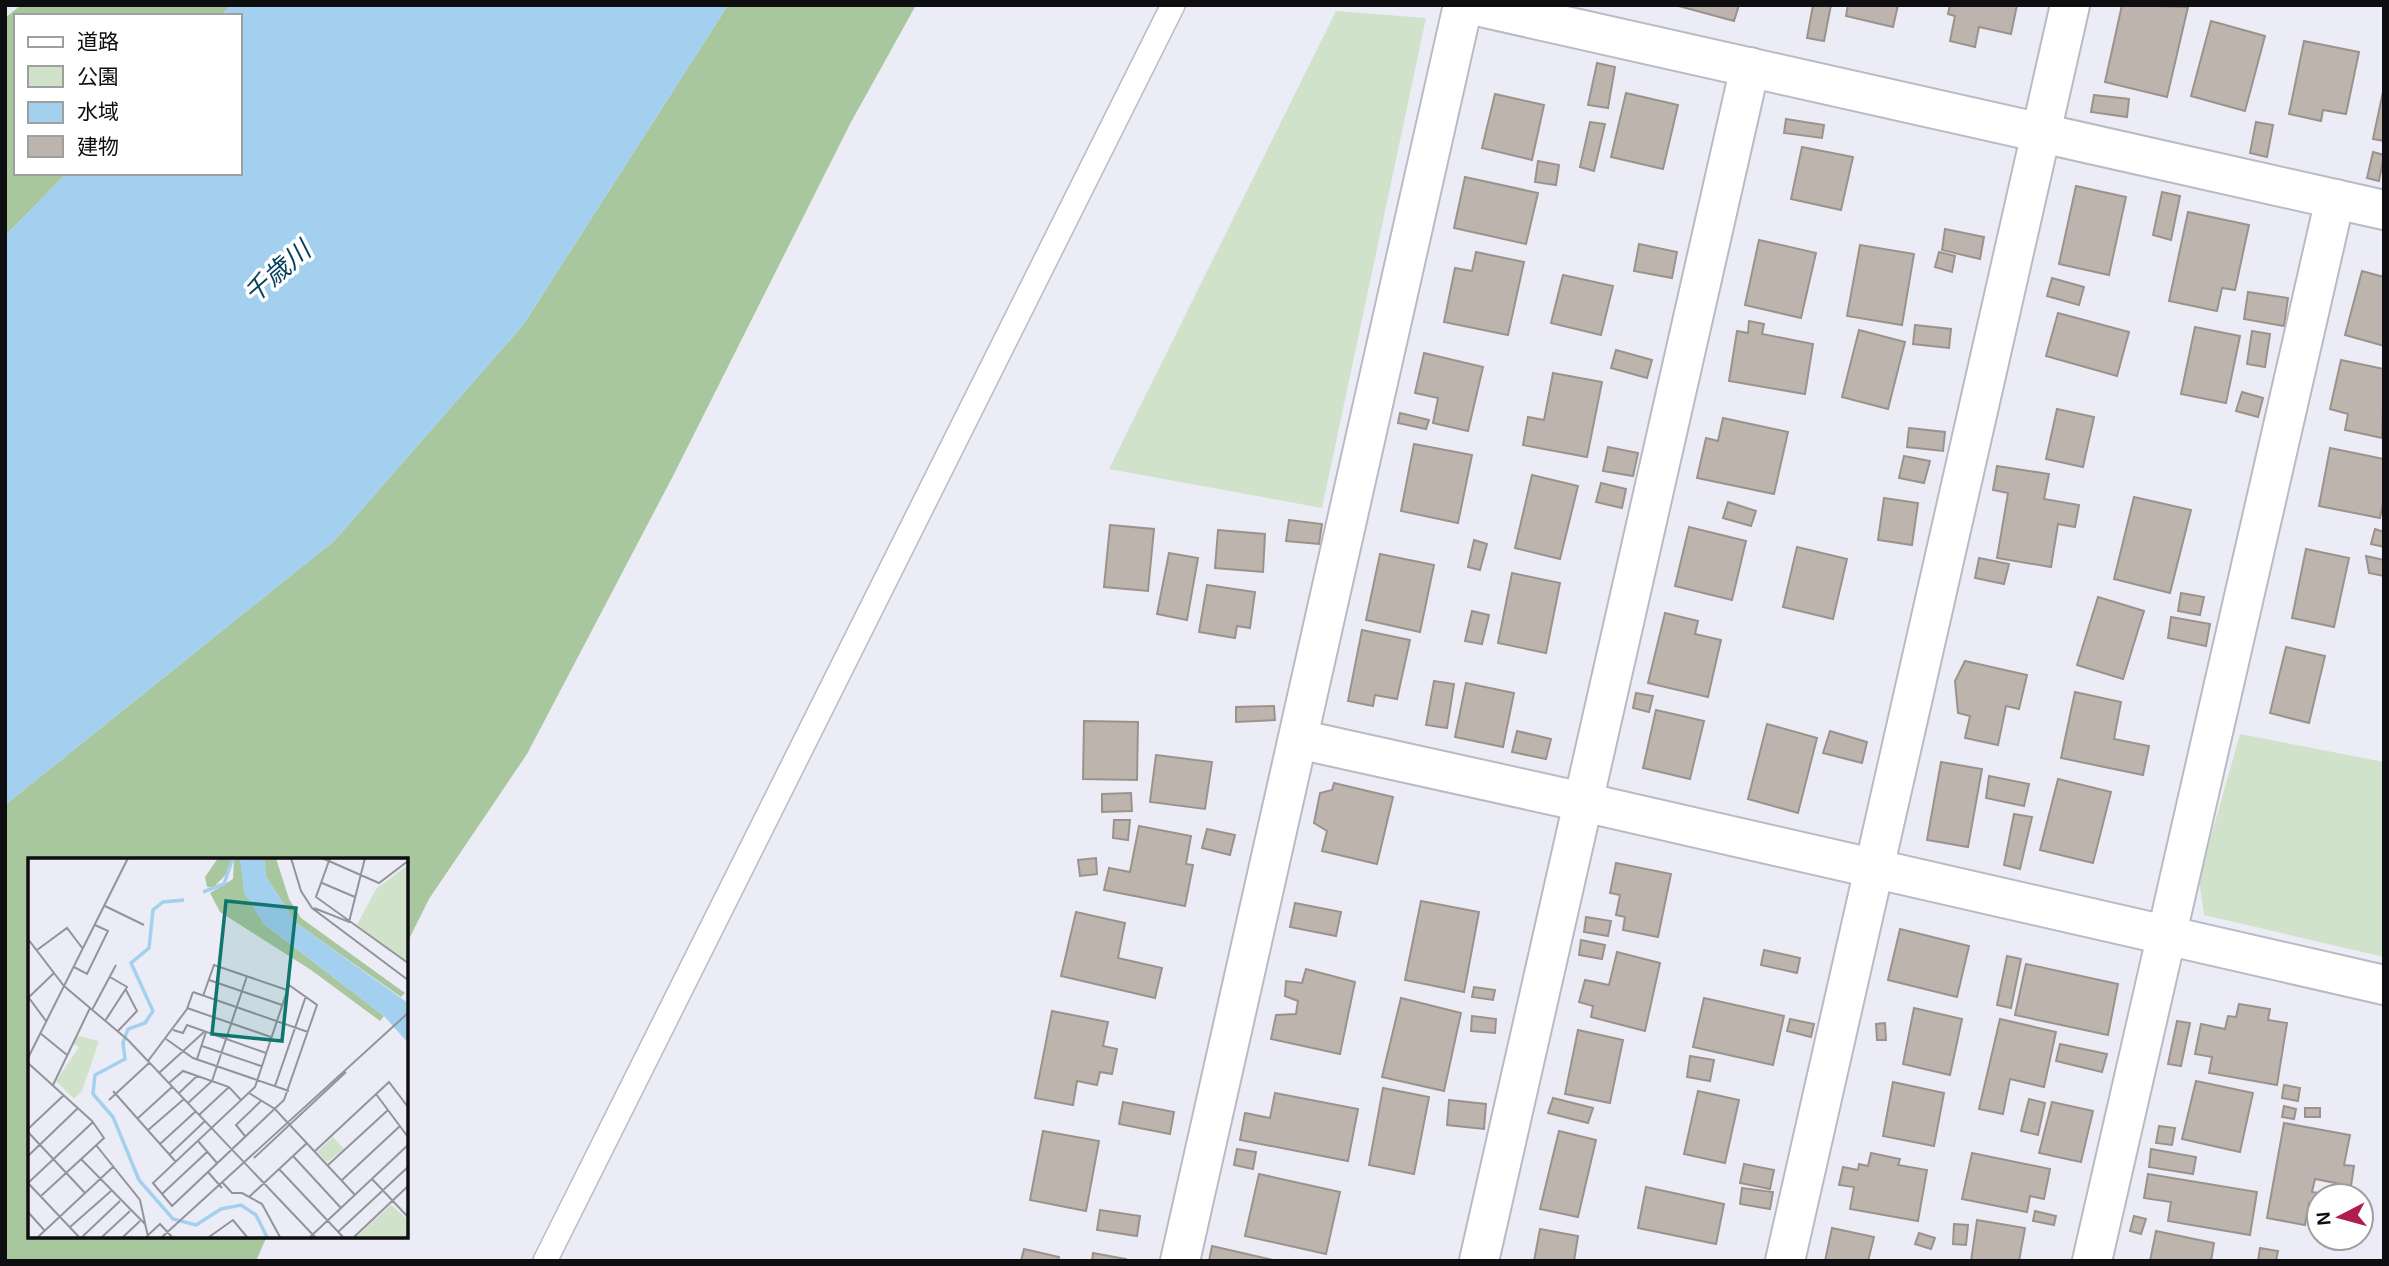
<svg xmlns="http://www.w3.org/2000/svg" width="2389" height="1266" viewBox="0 0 2389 1266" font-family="Arial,'Noto Sans JP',sans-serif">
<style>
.green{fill:#d0e2c9}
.forest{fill:#a9c79e}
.water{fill:#a4d0f0}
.building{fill:#bdb4ad;stroke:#9b928b;stroke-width:2}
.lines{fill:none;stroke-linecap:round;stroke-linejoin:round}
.service-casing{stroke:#babac5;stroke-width:26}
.minor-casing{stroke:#babac5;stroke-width:42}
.service{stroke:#fff;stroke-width:23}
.minor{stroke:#fff;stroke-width:38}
.labels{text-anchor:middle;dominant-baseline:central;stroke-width:7;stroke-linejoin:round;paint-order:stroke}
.water-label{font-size:26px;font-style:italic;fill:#063f5d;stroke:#fff}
.inset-river{fill:none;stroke:#a4d0f0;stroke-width:3.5}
.inset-road{fill:none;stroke:#93939b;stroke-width:2}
.view{fill:#0f766e;fill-opacity:0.15;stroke:#0f766e;stroke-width:3.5}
.inset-edge{fill:none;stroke:#0e0e11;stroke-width:3.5}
</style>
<rect width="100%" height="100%" fill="#ececf7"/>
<g class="green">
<path d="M1336,11L1426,18L1322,508L1109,469Z"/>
<path d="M2240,734L2384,762V957L2204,915L2199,879Z"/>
</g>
<g class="forest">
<path d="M21,5H231L221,16H16V173H67L5,236V18Z"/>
<path d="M728,5H916L850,124L673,476L527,754L429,899L406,945V860H30V1236H267L256,1261H5V805L334,541L523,325Z"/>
</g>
<path class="water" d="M231,5H728L523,325L334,541L5,805V236L67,173H240V16H221Z"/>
<g class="building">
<path d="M1675,5H1739L1734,21Z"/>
<path d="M1813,5H1831L1824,41L1807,38Z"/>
<path d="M1848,5H1898L1893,27L1846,16Z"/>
<path d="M1950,5H2017L2011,34L1979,27L1975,47L1950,41L1955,16L1948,14Z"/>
<path d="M2122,5L2188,7L2167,97L2105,82Z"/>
<path d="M2211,21L2265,36L2245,111L2191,96Z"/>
<path d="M2304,41L2359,52L2346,114L2323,110L2321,121L2289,114Z"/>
<path d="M1597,63L1615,67L1608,108L1588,105Z"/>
<path d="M2384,87V141L2373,139Z"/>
<path d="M1626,93L1678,105L1663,169L1611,157Z"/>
<path d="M1495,94L1544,105L1532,160L1482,148Z"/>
<path d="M2094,95L2129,99L2127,117L2091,112Z"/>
<path d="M1786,119L1824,125L1822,138L1784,133Z"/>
<path d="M1590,122L1605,124L1594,171L1580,167Z"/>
<path d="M2256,122L2273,125L2267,157L2250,153Z"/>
<path d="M1802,147L1853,157L1841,210L1791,199Z"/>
<path d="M2373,152L2384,155L2379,181L2367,178Z"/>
<path d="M1538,161L1559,165L1556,185L1535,182Z"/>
<path d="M1465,177L1538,193L1526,244L1454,228Z"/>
<path d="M2076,186L2126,197L2109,275L2059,264Z"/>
<path d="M2162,192L2180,196L2171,240L2153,235Z"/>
<path d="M2188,212L2249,225L2235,290L2222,288L2217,311L2169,301Z"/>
<path d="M1945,229L1984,237L1980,259L1942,250Z"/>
<path d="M1759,240L1816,253L1801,318L1745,305Z"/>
<path d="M1639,244L1677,252L1672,278L1634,271Z"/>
<path d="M1860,245L1914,254L1902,325L1847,316Z"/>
<path d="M1476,252L1524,262L1508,335L1444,322L1455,268L1472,271Z"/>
<path d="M1939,252L1955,256L1952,272L1935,267Z"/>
<path d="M2362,271L2384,277V346L2345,335Z"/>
<path d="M1563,275L1613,286L1601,335L1551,323Z"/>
<path d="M2052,278L2084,287L2079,305L2047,296Z"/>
<path d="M2248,292L2288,298L2284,326L2244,319Z"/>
<path d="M2058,313L2129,332L2117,376L2046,356Z"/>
<path d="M1749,321L1764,324L1762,334L1813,344L1805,394L1729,381L1737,331L1748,333Z"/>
<path d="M1915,325L1951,329L1949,348L1913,344Z"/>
<path d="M2195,327L2240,336L2226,403L2181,394Z"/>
<path d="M1859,330L1905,342L1888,409L1842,397Z"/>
<path d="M2252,331L2270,334L2265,367L2247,364Z"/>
<path d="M1616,350L1652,360L1647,378L1611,368Z"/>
<path d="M1424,353L1483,367L1468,431L1433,423L1438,398L1415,393Z"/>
<path d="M2341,360L2384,369L2382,438L2345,430L2348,414L2330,409Z"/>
<path d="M1553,373L1602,382L1587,457L1523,445L1528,417L1544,420Z"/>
<path d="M2242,392L2263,398L2258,417L2236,411Z"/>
<path d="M2057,409L2094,417L2083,467L2046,459Z"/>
<path d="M1400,413L1429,420L1426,429L1398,423Z"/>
<path d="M1723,418L1788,432L1774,494L1697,478L1706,438L1718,441Z"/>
<path d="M1909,428L1945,432L1943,451L1907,447Z"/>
<path d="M1414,444L1472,455L1458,523L1401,511Z"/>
<path d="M1608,447L1638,453L1633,476L1603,471Z"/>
<path d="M2330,448L2384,459V498L2380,518L2319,506Z"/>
<path d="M1904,456L1930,461L1924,483L1899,478Z"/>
<path d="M1997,466L2049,474L2044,499L2079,505L2075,527L2058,524L2051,567L1997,558L2008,493L1993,490Z"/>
<path d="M1532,475L1578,486L1560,559L1515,548Z"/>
<path d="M1601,483L1626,489L1622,508L1596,502Z"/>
<path d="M2134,497L2191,510L2170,593L2114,579Z"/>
<path d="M1884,498L1918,503L1912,545L1878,540Z"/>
<path d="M1728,502L1756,511L1751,526L1723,518Z"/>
<path d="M1289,520L1322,524L1319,544L1286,541Z"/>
<path d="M1110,525L1154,529L1148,591L1104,587Z"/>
<path d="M1689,527L1746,541L1732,600L1675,586Z"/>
<path d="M2375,529L2384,532V547L2371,544Z"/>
<path d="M1218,530L1265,534L1263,572L1215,568Z"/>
<path d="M1474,540L1487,544L1480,570L1468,567Z"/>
<path d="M1797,547L1847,559L1833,619L1783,607Z"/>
<path d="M2306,549L2349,558L2334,627L2292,618Z"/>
<path d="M1169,553L1198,558L1187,620L1157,614Z"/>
<path d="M1380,554L1434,565L1420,632L1366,620Z"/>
<path d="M2366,556L2384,560V576L2369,573Z"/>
<path d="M1979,558L2009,564L2004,584L1975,578Z"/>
<path d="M1512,573L1560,583L1546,653L1498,643Z"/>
<path d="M1207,585L1255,592L1250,628L1237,626L1235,638L1199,632Z"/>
<path d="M2181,593L2204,597L2200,615L2178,611Z"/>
<path d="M2098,597L2144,611L2123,679L2077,665Z"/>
<path d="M1472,611L1489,615L1482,644L1465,641Z"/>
<path d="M1665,613L1698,621L1695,634L1721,640L1708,697L1648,683Z"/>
<path d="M2171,617L2210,624L2206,646L2168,638Z"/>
<path d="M1362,630L1410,640L1397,699L1375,695L1373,706L1348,701Z"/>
<path d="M2286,647L2325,656L2309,723L2270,713Z"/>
<path d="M1965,661L2027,675L2019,709L2006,706L1998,745L1965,738L1970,716L1958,713L1955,681Z"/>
<path d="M1434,681L1454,684L1447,728L1426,725Z"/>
<path d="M1466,683L1514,693L1503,747L1455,737Z"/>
<path d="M2075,692L2121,702L2114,739L2149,746L2143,775L2061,758Z"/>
<path d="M1636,693L1653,696L1649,712L1633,708Z"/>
<path d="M1274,706L1275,720L1236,722V707Z"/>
<path d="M1656,710L1704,721L1690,779L1643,768Z"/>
<path d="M1084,721L1138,722L1137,780L1083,779Z"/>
<path d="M1767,724L1817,738L1798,813L1748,799Z"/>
<path d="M1517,731L1551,739L1546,759L1512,752Z"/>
<path d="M1830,731L1867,742L1862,763L1823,753Z"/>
<path d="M1156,755L1212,762L1205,809L1150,802Z"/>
<path d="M1941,762L1982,769L1968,847L1927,840Z"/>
<path d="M1989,776L2029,784L2024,806L1986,798Z"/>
<path d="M2058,779L2111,792L2093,863L2040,850Z"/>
<path d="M1334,783L1393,797L1377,864L1322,851L1327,831L1314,823L1320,793L1332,790Z"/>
<path d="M1131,793L1132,811L1102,812V794Z"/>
<path d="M2014,814L2032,817L2020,869L2004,865Z"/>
<path d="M1114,820H1130L1128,840L1113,838Z"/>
<path d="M1139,826L1191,836L1186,864L1193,865L1185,906L1104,890L1109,868L1130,872Z"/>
<path d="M1207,829L1235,835L1230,855L1202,848Z"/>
<path d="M1096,858L1097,874L1080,876L1078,860Z"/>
<path d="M1616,863L1671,874L1658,937L1623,930L1625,917L1616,915L1620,895L1610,893Z"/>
<path d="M1421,901L1479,912L1464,992L1405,980Z"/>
<path d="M1295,903L1341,912L1336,936L1290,927Z"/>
<path d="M1076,912L1125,923L1118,958L1162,968L1155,998L1061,976Z"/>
<path d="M1586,917L1611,921L1608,936L1584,932Z"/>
<path d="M1900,929L1969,946L1957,997L1888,980Z"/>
<path d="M1581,940L1605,945L1602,959L1579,955Z"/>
<path d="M1764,950L1800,958L1797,973L1761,965Z"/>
<path d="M1617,952L1660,963L1645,1031L1591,1017L1593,1006L1579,1002L1585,980L1609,985Z"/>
<path d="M2007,956L2021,959L2011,1008L1997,1005Z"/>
<path d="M2026,964L2118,984L2108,1035L2015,1015Z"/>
<path d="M1306,969L1355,982L1340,1054L1271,1039L1276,1015L1296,1014L1298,1001L1285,996L1286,981L1302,983Z"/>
<path d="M1474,987L1495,990L1493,1000L1472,997Z"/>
<path d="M1401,998L1461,1013L1444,1091L1382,1077Z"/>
<path d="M1704,998L1784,1016L1773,1065L1693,1047Z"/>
<path d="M2239,1004L2270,1009L2268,1020L2287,1023L2277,1085L2209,1073L2212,1057L2195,1054L2201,1024L2225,1029L2228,1016L2236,1017Z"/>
<path d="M1914,1008L1962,1019L1950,1075L1903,1064Z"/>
<path d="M1052,1011L1108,1022L1103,1046L1117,1049L1112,1074L1100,1072L1097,1085L1077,1081L1073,1105L1035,1098Z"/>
<path d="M1472,1016L1496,1019L1495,1033L1471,1031Z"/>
<path d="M1790,1019L1814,1024L1811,1037L1787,1031Z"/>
<path d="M2000,1019L2056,1032L2044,1087L2010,1079L2003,1114L1979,1109Z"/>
<path d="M2177,1021L2190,1023L2181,1066L2168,1064Z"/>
<path d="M1885,1023L1886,1040H1877L1876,1024Z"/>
<path d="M1578,1030L1623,1040L1610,1103L1565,1094Z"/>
<path d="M2060,1044L2107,1054L2102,1072L2056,1061Z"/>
<path d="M1690,1056L1714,1060L1710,1081L1687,1077Z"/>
<path d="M2196,1081L2253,1093L2240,1152L2182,1139Z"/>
<path d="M1893,1082L1944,1093L1934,1146L1883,1136Z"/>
<path d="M2284,1085L2300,1088L2298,1101L2282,1098Z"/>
<path d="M1383,1088L1429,1097L1414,1174L1369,1165Z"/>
<path d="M1698,1091L1739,1100L1725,1163L1684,1154Z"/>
<path d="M1275,1093L1358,1109L1348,1161L1240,1140L1245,1113L1270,1118Z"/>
<path d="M1553,1098L1593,1108L1588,1123L1548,1113Z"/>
<path d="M2029,1099L2045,1103L2038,1135L2021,1131Z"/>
<path d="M1449,1100L1486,1104L1484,1129L1447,1125Z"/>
<path d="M1123,1102L1174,1112L1170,1134L1119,1124Z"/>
<path d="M2052,1102L2093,1111L2081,1162L2039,1153Z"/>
<path d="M2284,1106L2296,1109L2294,1119L2282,1117Z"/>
<rect x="2305" y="1108" width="15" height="9"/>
<path d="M2284,1123L2350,1135L2344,1165L2354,1166L2351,1186L2315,1179L2312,1192L2332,1195L2319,1196V1205L2309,1203L2305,1225L2267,1218Z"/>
<path d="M2159,1126L2175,1128L2172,1145L2156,1143Z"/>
<path d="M1043,1131L1099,1141L1086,1211L1030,1200Z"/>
<path d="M1559,1131L1596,1140L1578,1217L1540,1209Z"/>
<path d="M1237,1149L1256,1152L1253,1169L1234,1165Z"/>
<path d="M2151,1149L2196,1157L2193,1174L2149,1167Z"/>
<path d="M1871,1153L1900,1159L1898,1165L1927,1170L1918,1221L1850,1209L1854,1187L1839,1185L1843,1167L1858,1170L1859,1164L1868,1166Z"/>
<path d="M1972,1153L2050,1169L2044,1199L2030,1196L2027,1212L1962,1199Z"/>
<path d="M1744,1164L1774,1170L1770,1189L1740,1183Z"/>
<path d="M1259,1174L1340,1192L1326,1254L1245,1236Z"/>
<path d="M2148,1174L2257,1192L2250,1235L2168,1221L2171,1202L2144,1198Z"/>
<path d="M1646,1187L1724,1204L1716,1244L1638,1228Z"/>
<path d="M1742,1188L1773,1192L1770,1209L1740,1204Z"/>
<path d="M1100,1210L1140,1216L1137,1236L1097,1230Z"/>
<path d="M2035,1211L2056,1216L2054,1225L2033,1221Z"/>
<path d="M2134,1216L2146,1219L2141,1234L2130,1231Z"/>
<path d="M1977,1220L2025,1228L2019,1261H1971Z"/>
<path d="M1954,1224L1968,1225L1966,1245L1953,1244Z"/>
<path d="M1832,1228L1874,1237L1868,1261H1825Z"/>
<path d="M1540,1229L1578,1236L1574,1261H1534Z"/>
<path d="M2156,1231L2214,1243L2211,1261H2150Z"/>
<path d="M1919,1233L1935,1238L1931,1249L1915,1244Z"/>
<path d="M1212,1246L1277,1261H1209Z"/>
<path d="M2260,1248L2278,1251L2276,1261H2258Z"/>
<path d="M1024,1249L1059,1257L1058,1261H1021Z"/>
<path d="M1093,1253L1126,1259V1261H1092Z"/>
</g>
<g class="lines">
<defs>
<path id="service" d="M545,1261L1173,5"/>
<g id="minor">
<path d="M1472,5L2384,210"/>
<path d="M1298,739L1583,802L2384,985"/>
<path d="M1180,1261L1463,5"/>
<path d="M1479,1261L1750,67"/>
<path d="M1785,1261L2070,5"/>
<path d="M2092,1261L2335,199"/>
</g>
</defs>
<use href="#service" class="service-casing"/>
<use href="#minor" class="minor-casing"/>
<use href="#service" class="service"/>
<use href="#minor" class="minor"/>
</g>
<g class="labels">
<g class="water-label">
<text transform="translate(277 272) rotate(-41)">千歳川</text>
</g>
</g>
<g transform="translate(28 858)">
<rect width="380" height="380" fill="#ececf7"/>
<path d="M380,7V100L377,102L329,67L348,31ZM50,178L71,183L54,233L46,241L28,223L51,189L45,186ZM305,279L316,291L299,304L289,294ZM363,347L380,362V379H328Z" fill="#d0e2c9"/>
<path d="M190,0H203V11L186,29H179L177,19ZM212,0L217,35L236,66L356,158L352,163L283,112L192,54L182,35L205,21L206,2ZM236,0H248L261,41L273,60L377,135L373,139L268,65L238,19Z" fill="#a9c79e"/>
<path d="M212,0H236L238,19L268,65L380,145V185L356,158L236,66L216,35Z" fill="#a4d0f0"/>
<path class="inset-river" d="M175,34L196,26L205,0M156,42L135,44L125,52L121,90L103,105L125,153L117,165L100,171L95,185L97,201L67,217L65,236L85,259L111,322L145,361L168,367L193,351L213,347L228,357L239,379"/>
<path class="inset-road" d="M263,0L273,33L284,50L380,122M294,0L351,25L380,3M302,0L288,39L380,105M294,25L327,39M77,48L116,67M286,50L321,64L337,0M0,81L36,128L100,182L287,379M9,92L39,70L55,91M46,109L59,116L80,73L67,67M181,122L254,147M261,127L289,147L256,242L144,348L125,325L227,229ZM165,134L280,174M175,138L186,107L259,132M0,140L26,115M1,140L18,163M159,150L243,179M64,152L88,107M77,163L99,129L82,119M145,172L155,175L159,167L238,195M90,173L109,153L98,132M12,175L39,197M138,181L165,200L261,233M174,188L233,208M0,200L100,0M169,201L178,174M120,203L159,151L165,134M0,205L64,263L76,280L13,338M131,215L176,174M141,225L155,213L201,229L213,242M25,227L62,150M247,228L278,138M85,233L148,304M151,235L169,218M221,235L247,251L327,337M348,236L380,279M81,242L121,205M160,245L184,223L219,118M171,257L201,229M109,261L144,229M0,271L36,237M119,273L156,241M0,274L57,335M217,278L208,267L234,242M170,283L189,305M132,286L168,253M68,287L112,342L120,379M287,293L361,224L380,249M141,297L177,263M0,298L50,250M265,298L313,350M226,300L318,214M53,301L117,366M300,307L360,252M251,311L315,379M180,314L194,330M344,321L380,359M314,322L372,268M194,324L204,335H214L234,346L252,379M0,325L65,264M0,325L51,379M134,336L179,294M221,339L279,285M0,354L17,373M42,369L83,333M310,374L380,309M10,379L86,308M54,379L92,343M74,379L102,353M95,379L112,363M118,379L132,366L144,379M134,379L380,155M181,379L205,362L219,379M282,379L380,287M326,379L380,328"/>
<path class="view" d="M198,43L268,50L254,183L184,176Z"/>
<rect width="380" height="380" class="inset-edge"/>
</g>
<rect width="2389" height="1266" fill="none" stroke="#0e0e11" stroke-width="14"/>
<rect x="14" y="14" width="228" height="161" fill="#ffffff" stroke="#9f9fa0" stroke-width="2"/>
<rect x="28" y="37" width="35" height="10" fill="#ffffff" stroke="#9f9fa0" stroke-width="2"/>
<text x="77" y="49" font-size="21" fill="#0e0e11">道路</text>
<rect x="28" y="66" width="35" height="21" fill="#d0e2c9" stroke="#9f9fa0" stroke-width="2"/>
<text x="77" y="84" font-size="21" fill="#0e0e11">公園</text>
<rect x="28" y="102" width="35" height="21" fill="#a4d0f0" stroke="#9f9fa0" stroke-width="2"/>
<text x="77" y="119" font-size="21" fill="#0e0e11">水域</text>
<rect x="28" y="136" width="35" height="21" fill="#bdb4ad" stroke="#9f9fa0" stroke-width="2"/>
<text x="77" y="154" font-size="21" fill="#0e0e11">建物</text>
<g transform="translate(2340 1217) rotate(264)"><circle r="33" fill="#ffffff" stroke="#9f9fa0" stroke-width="2"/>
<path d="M0-5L12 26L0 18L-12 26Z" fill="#ae1d4f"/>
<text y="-10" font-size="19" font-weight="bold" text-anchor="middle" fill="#0e0e11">N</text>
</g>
</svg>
